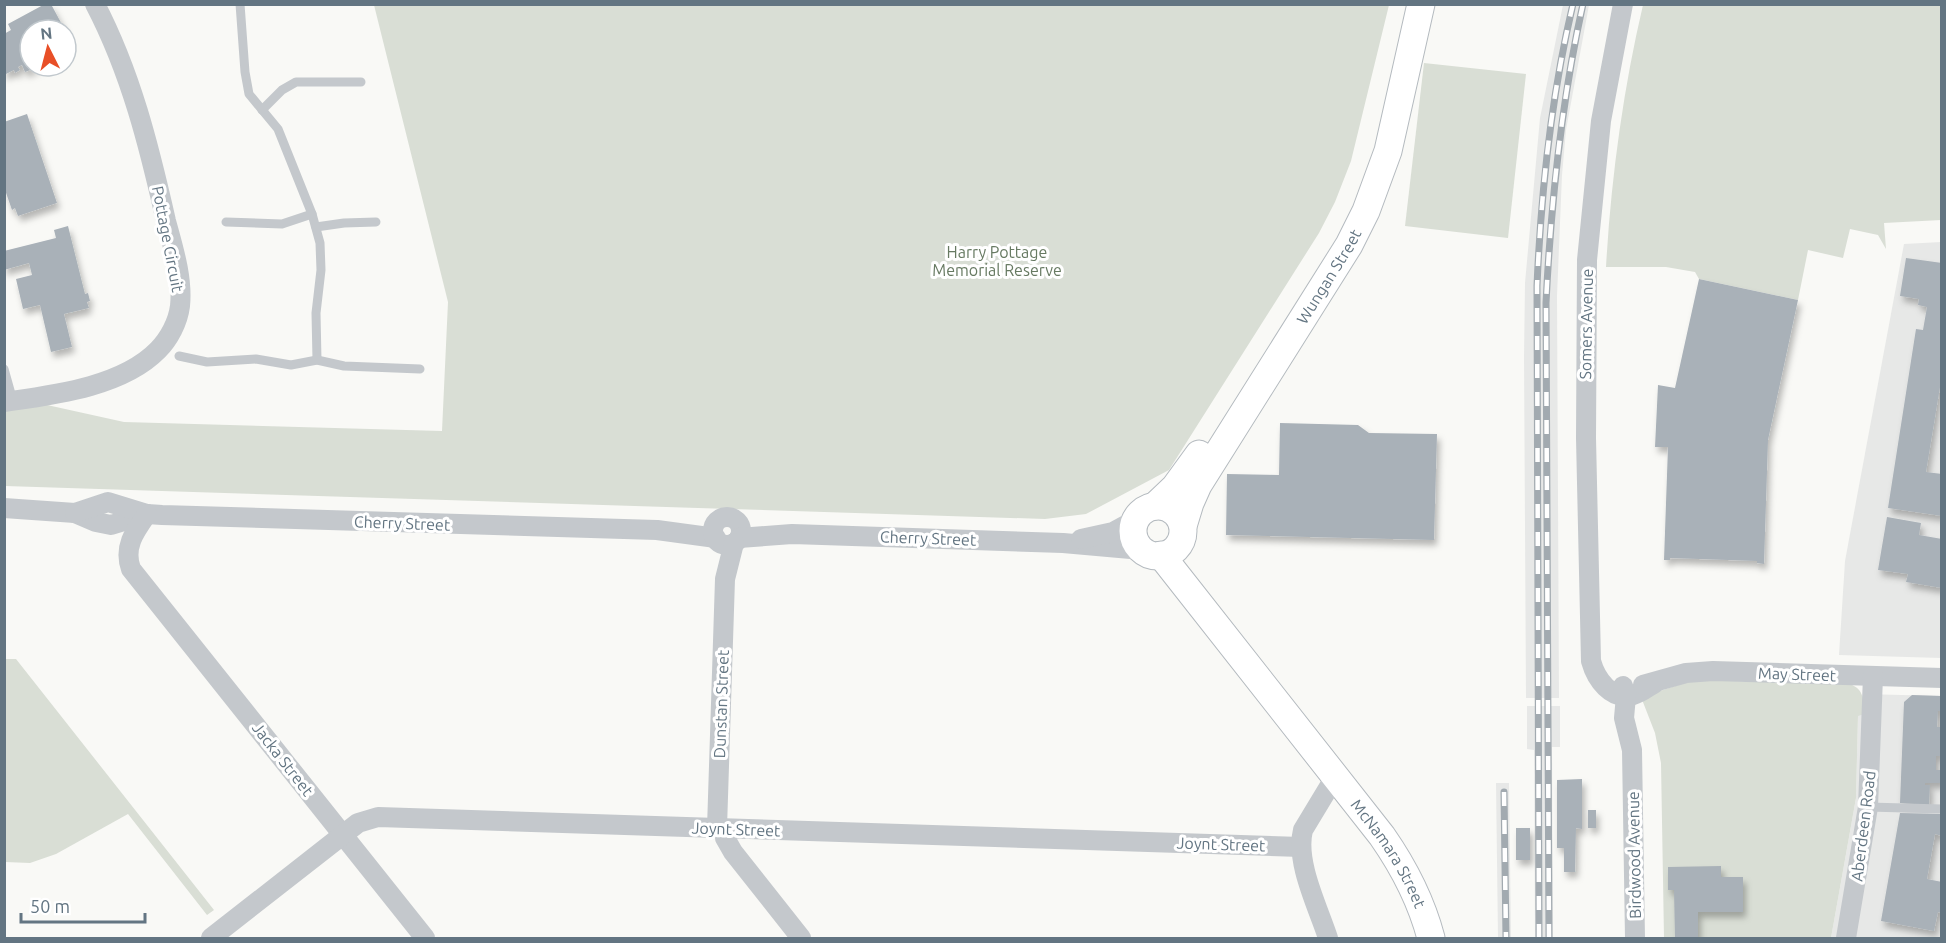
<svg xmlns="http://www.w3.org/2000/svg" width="1946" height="943" viewBox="0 0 1946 943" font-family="Ubuntu,sans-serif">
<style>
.built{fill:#e7e8e7}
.green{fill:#d9ded5}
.building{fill:#a9b1b8;filter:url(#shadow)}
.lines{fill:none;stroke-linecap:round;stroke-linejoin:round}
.secondary-casing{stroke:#b4babf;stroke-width:29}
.lane{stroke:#c4c8cc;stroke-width:9}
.street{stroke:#c4c8cc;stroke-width:20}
.secondary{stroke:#fff;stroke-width:27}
.rail-casing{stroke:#a2aab0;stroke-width:7}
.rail{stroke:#fff;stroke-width:4.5;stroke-dasharray:14;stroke-linecap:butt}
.labels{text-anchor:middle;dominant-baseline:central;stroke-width:6;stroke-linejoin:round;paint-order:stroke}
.street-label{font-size:16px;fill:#637582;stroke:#fff}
.park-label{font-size:16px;fill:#677a62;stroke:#fff}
</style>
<defs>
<filter id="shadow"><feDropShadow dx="3" dy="5.5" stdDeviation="3" flood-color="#0004"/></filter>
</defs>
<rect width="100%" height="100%" fill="#f9f9f6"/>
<g class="built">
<path d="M1563,5H1589L1566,130L1562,175L1557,296L1559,698H1526L1524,357L1525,283L1540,118Z"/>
<path d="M1941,242V658L1839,655L1845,561L1904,244Z"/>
<path d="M1863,694L1941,696V938H1831L1856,798L1858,715Z"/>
<path d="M1527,706H1560V747H1552L1553,938H1535L1534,750L1527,749Z"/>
<path d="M1496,783H1509L1511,938H1498Z"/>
</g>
<g class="green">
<path d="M374,5H1389L1351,161L1335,202L1319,233L1169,470L1086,514L1045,519L5,486L4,408L38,403L124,422L442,431L448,302Z"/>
<path d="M1643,5H1941V220L1884,223L1886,249L1878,235L1850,229L1843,258L1808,250L1798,300L1699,279L1695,272L1666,267H1606C1611,179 1623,90 1643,5Z"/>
<path d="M1424,63L1526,74L1508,238L1405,226Z"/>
<path d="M5,659H16L214,910L207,915L128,814L56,854L30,863L5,862Z"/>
<path d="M1694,680L1850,684C1865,690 1863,700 1864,714L1858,716L1856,798L1831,938H1664L1661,763L1655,733L1641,697Z"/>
</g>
<g class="building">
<path d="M45,4L52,6L65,30H30V66H41L25,72L22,65L18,67L20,70L15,73L14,70L4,75V34L11,30L8,24Z"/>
<path d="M27,114L57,203L18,216L15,208L12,210L4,187V122Z"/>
<path d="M68,226L85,294L88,293L90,301L87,302L89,308L64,314L72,347L51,352L40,305L23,309L16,279L32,275L29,263L4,270V251L56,238L54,230Z"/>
<path d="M1906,258L1942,263V375L1926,472L1942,474V516L1888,508L1916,329L1923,330L1927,307L1918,305L1919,299L1900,296Z"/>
<path d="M1699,279L1798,300L1768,440L1764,564L1757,563V561L1670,558V560H1664L1668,447H1655L1658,385L1675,388Z"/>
<path d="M1280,423L1358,425L1369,433L1437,434L1434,540L1226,535L1227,474L1279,475Z"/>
<path d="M1887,517L1921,523L1919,535L1942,539V588L1906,582L1908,574L1878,570Z"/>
<path d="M1912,695L1942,696V711H1938L1937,727H1942V756H1936V770H1942V783H1925V785H1930L1929,805L1900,803L1904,702Z"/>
<path d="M1582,779V829L1576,828L1575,872H1564V848H1557V780Z"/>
<rect x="1588" y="810" width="8" height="18"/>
<path d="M1900,813L1942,814V836L1935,834L1927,879L1942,882V913L1938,912L1934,931L1881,921Z"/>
<rect x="1516" y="828" width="14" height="32"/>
<path d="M1721,866V877H1743V912H1698V938H1675L1674,890H1668V867Z"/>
</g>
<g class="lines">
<defs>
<g id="secondary">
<path d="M1155,506L1175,487L1199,454"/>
<circle cx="1158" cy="531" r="25"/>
<path id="s1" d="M1183,526L1190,503L1198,485L1349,245L1366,211L1388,151L1421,4"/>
<path id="s2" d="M1161,555L1382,836C1405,869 1421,900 1431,938"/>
</g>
</defs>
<use href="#secondary" class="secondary-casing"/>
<g class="lane">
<path d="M240,4L245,72L249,94L278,129L312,214L320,243L321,270L316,313L317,360"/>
<path d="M262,110L282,90L296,82H361"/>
<path d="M226,222L282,224L312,214"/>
<path d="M316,227L344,223L376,222"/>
<path d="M179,356L207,362L256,359L291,365L317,360L344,366L420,369"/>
<path d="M4,369L13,401"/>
<path d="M1868,807L1942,809"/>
</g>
<g class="street">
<path d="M1623,4L1601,121L1587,260L1586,438L1591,661C1596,679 1611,701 1633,695C1641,693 1648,687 1655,683"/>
<path d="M4,402C53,395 122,387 158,350C169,339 178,322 180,306C183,278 173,247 166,221C149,146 131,73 95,4"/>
<path d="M4,508L75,513L96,522L111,525L147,514"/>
<path d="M75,513L108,502L147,514L162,515L657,530L716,538"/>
<path d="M147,514C135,531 123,547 131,569L425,938"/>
<circle cx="727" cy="531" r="14"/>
<path d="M739,538L792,534L1063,543L1142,550"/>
<path d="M1081,539L1113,532L1135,520"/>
<path d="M1643,685L1686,673L1713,671L1942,678"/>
<path d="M1623,686L1626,696L1624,718L1632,750L1635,938"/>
<path d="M717,828L725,579L734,543"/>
<path d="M725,829V838L733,852L801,938"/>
<path d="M211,938L358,823L378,817L1301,847"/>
<path d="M1328,938C1318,907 1295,862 1303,830L1335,777"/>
<path d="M1846,938L1868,807L1873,676"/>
</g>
<use href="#secondary" class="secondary"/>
<defs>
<g id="rail">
<path d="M1504,792L1506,938"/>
<path d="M1539,938L1537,286C1541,191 1551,97 1573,4"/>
<path d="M1549,938L1546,303C1551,202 1561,103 1583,4"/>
</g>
</defs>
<use href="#rail" class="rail-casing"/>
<use href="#rail" class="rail"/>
</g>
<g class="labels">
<g class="street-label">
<text transform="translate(168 239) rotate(79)">Pottage Circuit</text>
<text stroke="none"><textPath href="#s1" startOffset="290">Wungan Street</textPath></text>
<text transform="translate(1586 324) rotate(-89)">Somers Avenue</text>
<text transform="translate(402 523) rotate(2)">Cherry Street</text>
<text transform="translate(928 538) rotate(2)">Cherry Street</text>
<text transform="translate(1797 674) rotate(2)">May Street</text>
<text transform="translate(721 704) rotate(-88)">Dunstan Street</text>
<text transform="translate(283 759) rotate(52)">Jacka Street</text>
<text transform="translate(1863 826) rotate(-83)">Aberdeen Road</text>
<text transform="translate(736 829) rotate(2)">Joynt Street</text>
<text transform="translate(1221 844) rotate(2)">Joynt Street</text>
<text stroke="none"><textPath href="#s2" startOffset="376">McNamara Street</textPath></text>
<text transform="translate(1634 855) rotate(-91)">Birdwood Avenue</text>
</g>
<g class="park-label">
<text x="997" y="252">Harry Pottage<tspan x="997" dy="18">Memorial Reserve</tspan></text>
</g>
</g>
<rect width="1946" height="943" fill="none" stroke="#637582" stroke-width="12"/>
<g transform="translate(48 48) rotate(354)"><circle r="28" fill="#ffffff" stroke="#c1c8cd" stroke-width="1.5"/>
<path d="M0-4.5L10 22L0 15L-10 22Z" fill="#e84f27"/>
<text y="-9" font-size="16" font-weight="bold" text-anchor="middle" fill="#637582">N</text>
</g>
<path d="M21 913v9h124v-9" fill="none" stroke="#637582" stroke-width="3"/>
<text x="30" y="913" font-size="18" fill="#637582" stroke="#ffffff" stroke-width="4.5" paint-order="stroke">50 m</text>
</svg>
